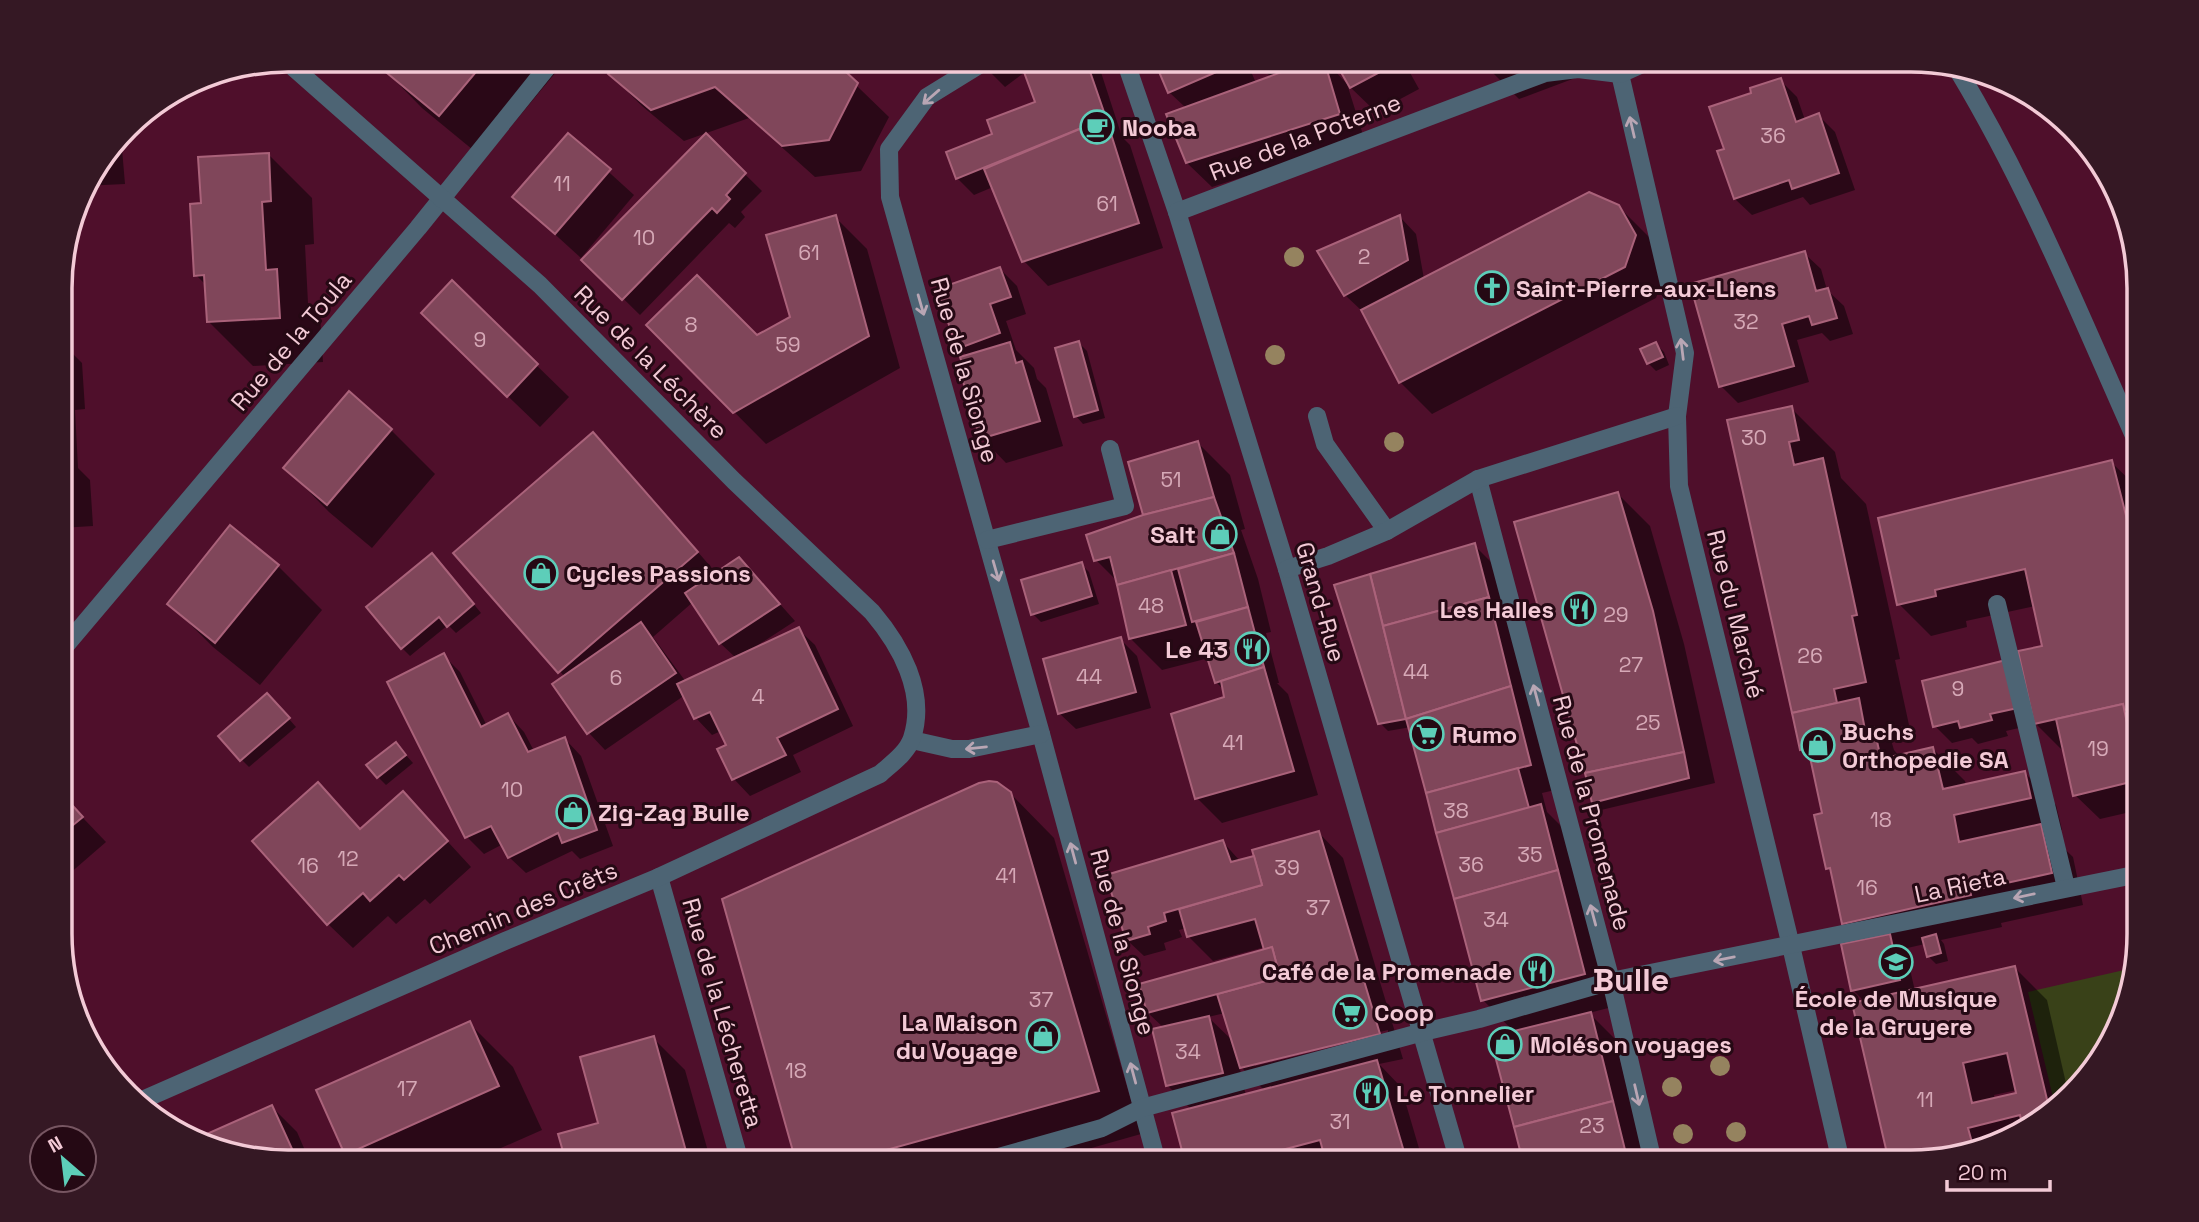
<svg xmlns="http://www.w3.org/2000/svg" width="2199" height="1222" viewBox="0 0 2199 1222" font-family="'Space Grotesk',sans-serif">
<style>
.green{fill:#394118}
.shadow{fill:#0007;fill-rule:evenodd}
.building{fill:#80465a;stroke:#aa627a;stroke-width:2;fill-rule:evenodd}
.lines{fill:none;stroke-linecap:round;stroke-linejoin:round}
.minor{stroke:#4d6474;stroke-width:18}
.tree{fill:#95835f}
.oneway{stroke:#b9a6b4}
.labels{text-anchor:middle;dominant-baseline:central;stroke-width:6;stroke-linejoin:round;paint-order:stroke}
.number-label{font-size:21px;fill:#d6a9b7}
.poi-label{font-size:24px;font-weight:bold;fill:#f3cad6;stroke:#250914;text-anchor:start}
.street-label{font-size:24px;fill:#f3cad6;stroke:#250914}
.district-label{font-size:32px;font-weight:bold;fill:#f3cad6;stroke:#250914}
.rim{fill:none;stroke:#f3cad6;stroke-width:3.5}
</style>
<rect width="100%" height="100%" fill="#4f0f2b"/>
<path class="green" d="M2133,968L2109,1048L2055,1106L2028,992Z"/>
<g class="shadow">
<path d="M382,60H554L561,66L484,159L422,108L379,64Z"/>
<path d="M623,60H830L889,117L861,171L815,177L749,118L684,141L642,106L610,74Z"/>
<path d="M978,60H1097L1122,137L1130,145L1163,248L1048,286L1024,261L993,187L974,195L957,178L994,135L1037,103L1025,72L1005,87Z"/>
<path d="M1156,60H1246L1256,83L1271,77L1260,66L1257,60H1403L1419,89L1376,112L1349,86L1340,68L1334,70L1347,84L1364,138L1212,187L1187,163L1186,108L1169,92Z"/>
<path d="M1480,60H1623L1519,99Z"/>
<path d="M1780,80L1797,97L1805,120L1818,115L1835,132L1855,190L1810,205L1803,197L1752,215L1735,199L1726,150L1754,94Z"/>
<path d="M568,135L634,195L581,258L514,197Z"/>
<path d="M706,136L762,191L741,212L745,217L735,228L729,223L640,315L584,260Z"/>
<path d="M121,137L125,184L83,186Z"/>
<path d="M268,154L312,198L314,244L305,245L308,303L320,315L323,362L253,366L209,322L207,286L196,275L203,205Z"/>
<path d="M1618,206L1651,239L1667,268L1656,298L1432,414L1400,382L1362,311L1345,295L1400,217L1416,234L1424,279Z"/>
<path d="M835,217L867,249L900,368L766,444L648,325L757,337L792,318Z"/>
<path d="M1804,253L1821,269L1827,290L1844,306L1853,334L1830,341L1822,333L1797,340L1809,382L1738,403L1721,386Z"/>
<path d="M1000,269L1017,286L1026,314L1006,321L1016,350L1034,368L1037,379L1046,388L1063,446L1006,463L982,438L968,378L967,356L959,348Z"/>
<path d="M452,283L569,397L540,427L455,345Z"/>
<path d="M61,342L82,363L85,409L75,410L78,468L90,480L93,526L61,528Z"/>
<path d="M1079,343L1087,351L1105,418L1083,424L1076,416Z"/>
<path d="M1656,344L1664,352L1669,365L1656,371L1648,363Z"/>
<path d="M349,394L391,430L435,474L372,548L329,512L286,468Z"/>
<path d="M1791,408L1835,452L1841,478L1866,504L1900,659L1895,660L1909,725L1888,730L1894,750L1900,757L1933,749L1965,781L1966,786L2025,773L2056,805L2062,830L2048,833L2073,857L2083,905L2001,923L2002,927L1941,940L1944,944L1948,961L1936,964L1928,956L1925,944L1903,949L1906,952L1915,991L2015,968L2047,1000L2068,1092L2038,1124L1926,1162H1890L1854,1004L1865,1002L1853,990L1862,941L1844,923L1833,874L1827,868L1824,814L1813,760L1801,749L1730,421ZM2017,1090L2018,1094L1995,1100L1994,1095Z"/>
<path d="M593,434L617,459L717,574L755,576L795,621L758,645L759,647L798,629L815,645L853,726L793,755L801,772L750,796L734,779L720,750L728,746L721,731L712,735L696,718L685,695L605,750L589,733L554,684L565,677L456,553ZM693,602L720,643L736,658L686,682L653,637Z"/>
<path d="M1198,443L1230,475L1245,529L1241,530L1258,579L1271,632L1266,633L1279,683H1277L1288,694L1318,795L1222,823L1197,798L1227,698L1225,691L1216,682L1209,658L1162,670L1130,638L1118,582L1096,560L1145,517ZM1254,636H1257L1267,675L1264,676Z"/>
<path d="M2111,462L2139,489V810L2100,819L2075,795L2065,753L2036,724L2006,731L2008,736L1978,744L1972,738L1952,743L1935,726L2022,678L2045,647L2035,606L1966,621L1967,627L1931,636L1899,604Z"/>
<path d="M1618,494L1650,526L1684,644L1715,783L1601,810L1593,802Z"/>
<path d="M231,528L278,566L322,610L260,685L213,647L170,604Z"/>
<path d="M1474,545L1506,577L1555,790L1542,793L1547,812L1565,830L1616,1006L1589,1013L1615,1039L1637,1127L1651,1162H1525L1492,1039L1515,1033L1483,1000L1411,727L1388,731L1380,723L1336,586Z"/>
<path d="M440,563L481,613L456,633L448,625L410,656L402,648Z"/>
<path d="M1081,564L1089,572L1099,604L1041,622L1033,614Z"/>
<path d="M1120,639L1137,656L1151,708L1076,729L1059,713Z"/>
<path d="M443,655L460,672L487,726L508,715L524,732L534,751L565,739L581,756L613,846L580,859L572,851L526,873L509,857L503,844L484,854L467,837Z"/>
<path d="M275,703L296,727L249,767L242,760Z"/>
<path d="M396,744L413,763L386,785L378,777Z"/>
<path d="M318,785L362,830L403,793L471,867L430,904L425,899L396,924L388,916L353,948L328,924Z"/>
<path d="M1010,793L1054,838L1141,1134L1042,1162H797L724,900Z"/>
<path d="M61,795L106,842L61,881Z"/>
<path d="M1319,833L1343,858L1403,1059L1379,1064L1401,1087L1423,1162H1187L1174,1114L1192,1110L1167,1085L1164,1028L1148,1013L1266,951L1265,947L1213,961L1189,937L1186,928L1179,930L1182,937L1164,943L1166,950L1144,956L1127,940L1223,842L1240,861ZM1225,1013L1234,1042L1208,1017ZM1388,1030V1034L1255,1066V1063ZM1239,1065L1265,1091L1246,1096Z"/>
<path d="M469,1023L513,1067L542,1130L469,1162H355L347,1154Z"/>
<path d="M653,1038L685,1070L711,1162H567L560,1135L601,1124Z"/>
<path d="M272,1107L297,1132L310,1162H287L203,1140L202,1138Z"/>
</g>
<g class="building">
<path d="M380,60H486L439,116L376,64Z"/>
<path d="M620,60H833L858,83L829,140L782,146L715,87L651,110L608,74Z"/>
<path d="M1034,60H1086L1106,118L956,179L946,152L992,134L987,120L1035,102L1021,64Z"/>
<path d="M1154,60H1233L1235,64L1168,93Z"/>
<path d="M1255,60H1277L1258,67Z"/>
<path d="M1315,60H1324L1340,114L1186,163L1166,114Z"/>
<path d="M1334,60H1393L1395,64L1350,88Z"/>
<path d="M1781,78L1796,122L1819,113L1839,173L1792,189L1789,180L1734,199L1717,151L1724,149L1709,107L1751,93L1750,88Z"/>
<path d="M1106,118L1139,223L1022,262L984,169Z"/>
<path d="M568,133L611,169L555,234L512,197Z"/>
<path d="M706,133L746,173L726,195L730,199L717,213L712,208L622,300L581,260Z"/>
<path d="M269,153L271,201L262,202L266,270L277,269L280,318L207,322L204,275L194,276L190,204L201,203L198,157Z"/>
<path d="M2111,191L2130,246L2128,247L2107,193Z"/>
<path d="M1589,192L1619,205L1636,235L1625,267L1399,383L1361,310Z"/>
<path d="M836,215L869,336L733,413L646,325L697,275L757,335L790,317L766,235Z"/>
<path d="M1400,215L1408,260L1344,296L1317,251Z"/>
<path d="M1805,251L1816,291L1828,288L1837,318L1812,325L1809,316L1782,324L1794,366L1719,387L1690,284Z"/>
<path d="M1000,267L1011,297L990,304L1000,333L957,349L937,289Z"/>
<path d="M452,280L538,364L507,397L421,313Z"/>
<path d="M1079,341L1098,410L1074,417L1055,348Z"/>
<path d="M1010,342L1016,363L1022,361L1040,421L980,439L962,378L966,376L960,357Z"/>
<path d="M1656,342L1663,357L1647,364L1640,349Z"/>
<path d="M349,391L392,429L327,505L283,468Z"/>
<path d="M1792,406L1799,440L1789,442L1794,465L1823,458L1857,615L1852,616L1866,682L1834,689L1837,703L1792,713L1727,420Z"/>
<path d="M593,432L698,552L558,673L453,553Z"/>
<path d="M1198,441L1214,497L1143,515L1128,462Z"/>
<path d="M61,453H66L69,502H61Z"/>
<path d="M2112,460L2139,567V706L2124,710L2123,704L2034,724L2018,651L2042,646L2025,569L1935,590L1936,596L1897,605L1878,518Z"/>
<path d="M1618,492L1653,611L1684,752L1585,773L1514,522Z"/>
<path d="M1214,497L1234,553L1117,585L1110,557L1094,561L1086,535L1143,515Z"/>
<path d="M230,525L279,565L215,643L167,604Z"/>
<path d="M1475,543L1489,597L1383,626L1370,574Z"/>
<path d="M432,553L474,604L447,627L439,617L401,649L366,607Z"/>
<path d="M1234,553L1248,607L1192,622L1178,569Z"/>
<path d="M739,557L780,604L719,644L685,593Z"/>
<path d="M1082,562L1092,596L1031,615L1021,580Z"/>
<path d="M1171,570L1186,625L1129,639L1117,585Z"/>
<path d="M1370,574L1406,719L1378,724L1334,585Z"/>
<path d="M1489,597L1511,686L1406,719L1383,626Z"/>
<path d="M1248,607L1264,667L1215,683L1196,622Z"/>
<path d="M641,622L676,673L587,734L552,684Z"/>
<path d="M799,627L838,709L777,738L786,755L732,780L717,749L726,745L710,712L694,719L677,684Z"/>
<path d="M1121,637L1136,692L1058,714L1043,659Z"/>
<path d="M444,653L481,727L508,713L528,752L565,737L597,830L562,843L558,833L508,858L491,826L465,838L387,682Z"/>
<path d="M2006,660L2018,708L1990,714L1992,720L1960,728L1958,721L1933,727L1922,681Z"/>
<path d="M1264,667L1294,771L1195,799L1171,714L1224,697L1221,681Z"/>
<path d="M1511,686L1531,765L1426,793L1406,719Z"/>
<path d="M267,693L290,718L240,761L218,736Z"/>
<path d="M1859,698L1865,730L1874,728L1881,759L1933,747L1943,789L2025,771L2031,798L1954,815L1959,842L2041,824L2052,873L1970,891L1971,895L1842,924L1830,868L1826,869L1814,815L1822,813L1808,748L1800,750L1792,713Z"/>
<path d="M2123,704L2139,780L2073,796L2056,719Z"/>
<path d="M396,742L406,755L377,778L366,765Z"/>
<path d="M1684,752L1689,778L1592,803L1585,773Z"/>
<path d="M1518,768L1529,808L1436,833L1426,793Z"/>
<path d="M989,781L997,782L1011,792L1099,1091L843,1162H796L722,899L979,783Z"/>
<path d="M318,782L360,829L403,791L448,841L404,880L399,875L370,901L363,893L327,925L252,841Z"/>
<path d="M61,793L83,817L61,835Z"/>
<path d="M1541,804L1558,870L1454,899L1436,833Z"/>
<path d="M1319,831L1380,1034L1240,1068L1217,994L1280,977L1272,947L1264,950L1255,919L1187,937L1179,909L1262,885L1252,850Z"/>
<path d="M1223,840L1231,862L1254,856L1262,885L1164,913L1166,921L1148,927L1150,934L1126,941L1106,875Z"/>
<path d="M1558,870L1585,974L1481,1001L1454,899Z"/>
<path d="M1890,934L1900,980L1851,991L1841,944Z"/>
<path d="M1936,934L1941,953L1927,957L1922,938Z"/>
<path d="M1272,947L1280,977L1147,1013L1139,984Z"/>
<path d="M2015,966L2050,1112L2038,1124L2023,1129L2020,1115L1968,1128L1973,1146L1926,1162H1889L1852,1003ZM2007,1053L2016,1093L1972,1103L1963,1063Z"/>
<path d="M1591,1012L1613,1101L1514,1127L1490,1037Z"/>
<path d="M1209,1016L1223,1073L1166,1086L1152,1029Z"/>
<path d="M470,1021L499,1086L345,1155L316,1090Z"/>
<path d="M654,1036L689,1162H566L558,1134L598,1123L580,1057Z"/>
<path d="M1377,1060L1407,1162H1326L1320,1140L1236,1162H1185L1172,1113Z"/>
<path d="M1613,1101L1628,1162H1523L1514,1127Z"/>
<path d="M272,1105L298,1162H287L201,1139L200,1137Z"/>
</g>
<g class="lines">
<g class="minor">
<path d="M987,60L927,97L889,149L890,197L1041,734L1157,1162"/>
<path d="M1125,60L1177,212L1287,569L1459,1162"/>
<path d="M1959,72C2031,192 2082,320 2139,447"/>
<path d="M1620,74L1685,353L1677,416L1679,486L1791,946L1841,1162"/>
<path d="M1177,212L1545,73L1578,69L1620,74L1651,60"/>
<path d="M1317,416L1325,444L1387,531"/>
<path d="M1478,479L1611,981L1653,1162"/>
<path d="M987,540L1125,506L1110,449"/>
<path d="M1287,569L1328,556L1387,531L1478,479L1677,416"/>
<path d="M1997,604L2066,887"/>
<path d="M61,651L418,228L553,60"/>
<path d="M912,740L952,749H969L1041,734"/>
<path d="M659,877L740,1162"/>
<path d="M140,1101L505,941L659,877L880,774C891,764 907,753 912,738C927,692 900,645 872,612L734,481L540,285L285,60"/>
<path d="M981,1162L1102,1128L1142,1108L1423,1032L1479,1019L1611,981L2139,874"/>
</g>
</g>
<g class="tree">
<circle cx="1294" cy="257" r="10"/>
<circle cx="1275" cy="355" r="10"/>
<circle cx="1394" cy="442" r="10"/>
<circle cx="1720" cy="1066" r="10"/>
<circle cx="1672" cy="1087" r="10"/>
<circle cx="1736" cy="1132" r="10"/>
<circle cx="1683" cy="1134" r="10"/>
</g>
<defs><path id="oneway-shaft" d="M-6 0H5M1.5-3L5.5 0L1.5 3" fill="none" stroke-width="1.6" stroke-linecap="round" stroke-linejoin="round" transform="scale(1.75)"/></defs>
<g class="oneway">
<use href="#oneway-shaft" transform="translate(931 97) rotate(139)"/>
<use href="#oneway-shaft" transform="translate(1632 127) rotate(-103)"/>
<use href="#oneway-shaft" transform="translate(921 305) rotate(74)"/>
<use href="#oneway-shaft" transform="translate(1682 349) rotate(-97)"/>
<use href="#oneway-shaft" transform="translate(996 571) rotate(74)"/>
<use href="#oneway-shaft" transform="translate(1536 695) rotate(-105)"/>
<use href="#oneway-shaft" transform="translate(976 748) rotate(174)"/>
<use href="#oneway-shaft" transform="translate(1073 853) rotate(-105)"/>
<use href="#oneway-shaft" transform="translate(2024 896) rotate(168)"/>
<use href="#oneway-shaft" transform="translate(1593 915) rotate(-105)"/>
<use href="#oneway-shaft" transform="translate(1724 959) rotate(169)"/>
<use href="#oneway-shaft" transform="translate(1133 1073) rotate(-105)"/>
<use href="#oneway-shaft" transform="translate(1637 1095) rotate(77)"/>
</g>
<defs>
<symbol id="cafe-ring" viewBox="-11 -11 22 22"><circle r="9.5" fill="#250914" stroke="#5dceb9" stroke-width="1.5"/><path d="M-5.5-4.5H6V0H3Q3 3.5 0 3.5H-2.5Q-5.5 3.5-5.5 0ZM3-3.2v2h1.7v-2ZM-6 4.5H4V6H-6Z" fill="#5dceb9"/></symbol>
<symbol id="church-ring" viewBox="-11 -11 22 22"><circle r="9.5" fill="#250914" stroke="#5dceb9" stroke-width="1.5"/><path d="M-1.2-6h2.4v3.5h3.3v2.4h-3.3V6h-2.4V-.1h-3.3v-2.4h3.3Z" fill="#5dceb9"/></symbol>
<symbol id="shop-ring" viewBox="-11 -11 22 22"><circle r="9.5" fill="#250914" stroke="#5dceb9" stroke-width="1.5"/><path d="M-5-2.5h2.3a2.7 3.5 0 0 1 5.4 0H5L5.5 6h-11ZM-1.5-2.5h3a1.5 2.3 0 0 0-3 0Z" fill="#5dceb9"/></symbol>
<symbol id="restaurant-ring" viewBox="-11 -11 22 22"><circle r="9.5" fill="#250914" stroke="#5dceb9" stroke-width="1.5"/><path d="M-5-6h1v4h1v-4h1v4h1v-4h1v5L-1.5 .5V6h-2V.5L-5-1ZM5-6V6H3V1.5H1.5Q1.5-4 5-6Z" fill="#5dceb9"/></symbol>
<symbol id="supermarket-ring" viewBox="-11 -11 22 22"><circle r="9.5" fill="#250914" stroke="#5dceb9" stroke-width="1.5"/><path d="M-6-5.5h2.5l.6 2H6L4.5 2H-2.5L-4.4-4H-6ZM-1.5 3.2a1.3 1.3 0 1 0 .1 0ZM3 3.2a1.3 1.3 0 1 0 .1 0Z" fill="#5dceb9"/></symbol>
<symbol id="school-ring" viewBox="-11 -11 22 22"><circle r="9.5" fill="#250914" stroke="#5dceb9" stroke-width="1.5"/><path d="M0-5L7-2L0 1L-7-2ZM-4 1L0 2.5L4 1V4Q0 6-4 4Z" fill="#5dceb9"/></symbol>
</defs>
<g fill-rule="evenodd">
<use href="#cafe-ring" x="1078" y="108" width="38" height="38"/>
<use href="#church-ring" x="1473" y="269" width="38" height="38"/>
<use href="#shop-ring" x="1201" y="515" width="38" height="38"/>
<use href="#shop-ring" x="522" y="554" width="38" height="38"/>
<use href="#restaurant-ring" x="1560" y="590" width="38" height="38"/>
<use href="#restaurant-ring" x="1233" y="630" width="38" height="38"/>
<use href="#supermarket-ring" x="1408" y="715" width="38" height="38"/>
<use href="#shop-ring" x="1799" y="726" width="38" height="38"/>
<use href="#shop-ring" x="554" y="793" width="38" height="38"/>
<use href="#school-ring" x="1877" y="943" width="38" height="38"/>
<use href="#restaurant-ring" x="1518" y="952" width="38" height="38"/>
<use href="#supermarket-ring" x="1331" y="993" width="38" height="38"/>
<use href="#shop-ring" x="1024" y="1017" width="38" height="38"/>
<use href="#shop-ring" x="1486" y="1025" width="38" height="38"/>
<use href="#restaurant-ring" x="1352" y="1074" width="38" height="38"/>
</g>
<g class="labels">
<g class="number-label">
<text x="1773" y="135">36</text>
<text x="562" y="183">11</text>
<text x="1107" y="203">61</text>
<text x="644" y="237">10</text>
<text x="809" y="252">61</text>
<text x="1364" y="256">2</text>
<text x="1746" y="321">32</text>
<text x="691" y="324">8</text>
<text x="480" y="339">9</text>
<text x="788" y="344">59</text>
<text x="1754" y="437">30</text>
<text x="1171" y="479">51</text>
<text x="1151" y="605">48</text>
<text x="1616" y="614">29</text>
<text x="1810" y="655">26</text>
<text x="1631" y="664">27</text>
<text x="1416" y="671">44</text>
<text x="1089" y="676">44</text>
<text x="616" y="677">6</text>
<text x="1958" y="688">9</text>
<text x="758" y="696">4</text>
<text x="1648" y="722">25</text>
<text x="1233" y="742">41</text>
<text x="2098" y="748">19</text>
<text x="512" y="789">10</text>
<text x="1456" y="810">38</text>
<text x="1881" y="819">18</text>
<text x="1530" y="854">35</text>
<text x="348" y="858">12</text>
<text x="1471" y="864">36</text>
<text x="308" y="865">16</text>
<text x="1287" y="867">39</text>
<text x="1006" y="875">41</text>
<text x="1867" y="887">16</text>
<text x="1318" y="907">37</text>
<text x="1496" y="919">34</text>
<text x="1041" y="999">37</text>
<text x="1188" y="1051">34</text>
<text x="796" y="1070">18</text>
<text x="407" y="1088">17</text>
<text x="1925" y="1099">11</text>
<text x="1340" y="1121">31</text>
<text x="1592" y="1125">23</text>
</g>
<g class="poi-label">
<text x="1122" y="127">Nooba</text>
<text x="1516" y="288">Saint-Pierre-aux-Liens</text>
<text x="1196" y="534" text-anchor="end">Salt</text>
<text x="566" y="573">Cycles Passions</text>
<text x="1554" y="609" text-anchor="end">Les Halles</text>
<text x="1228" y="649" text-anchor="end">Le 43</text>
<text x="1842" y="731">Buchs<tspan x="1842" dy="28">Orthopedie SA</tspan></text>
<text x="1452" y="734">Rumo</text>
<text x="598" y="812">Zig-Zag Bulle</text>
<text x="1512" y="971" text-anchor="end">Café de la Promenade</text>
<text x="1896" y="998" text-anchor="middle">École de Musique<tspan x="1896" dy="28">de la Gruyere</tspan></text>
<text x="1374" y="1012">Coop</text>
<text x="1018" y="1022" text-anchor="end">La Maison<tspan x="1018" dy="28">du Voyage</tspan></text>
<text x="1530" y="1044">Moléson voyages</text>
<text x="1396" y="1093">Le Tonnelier</text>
</g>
<g class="street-label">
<text transform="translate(1305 137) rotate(-21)">Rue de la Poterne</text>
<text transform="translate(291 341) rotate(-50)">Rue de la Toula</text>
<text transform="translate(651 362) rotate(45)">Rue de la Léchère</text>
<text transform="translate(965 370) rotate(74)">Rue de la Sionge</text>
<text transform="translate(1321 602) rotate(74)">Grand-Rue</text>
<text transform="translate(1736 614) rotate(76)">Rue du Marché</text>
<text transform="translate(1592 813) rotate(75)">Rue de la Promenade</text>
<text transform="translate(1960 885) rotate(-12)">La Rieta</text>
<text transform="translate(523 908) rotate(-23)">Chemin des Crêts</text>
<text transform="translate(1123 942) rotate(75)">Rue de la Sionge</text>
<text transform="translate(723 1013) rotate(74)">Rue de la Lécheretta</text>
</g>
<g class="district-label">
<text x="1631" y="980">Bulle</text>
</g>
</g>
<path d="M0 0H2199V1222H0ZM288 72H1911A216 216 0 0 1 2127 288V934A216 216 0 0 1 1911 1150H288A216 216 0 0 1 72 934V288A216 216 0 0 1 288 72Z" fill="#351824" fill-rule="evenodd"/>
<path class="rim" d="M288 72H1911A216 216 0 0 1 2127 288V934A216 216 0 0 1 1911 1150H288A216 216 0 0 1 72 934V288A216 216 0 0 1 288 72Z"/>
<g transform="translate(63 1159) rotate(332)"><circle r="33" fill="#250914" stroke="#775662" stroke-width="2"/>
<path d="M0-5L12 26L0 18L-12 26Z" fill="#5dceb9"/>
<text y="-10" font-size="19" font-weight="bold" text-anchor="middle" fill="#f3cad6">N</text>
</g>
<path d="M1947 1180v10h103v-10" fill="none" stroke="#f3cad6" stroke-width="3.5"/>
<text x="1958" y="1180" font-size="21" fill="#f3cad6" stroke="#250914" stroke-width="5" paint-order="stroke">20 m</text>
</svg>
